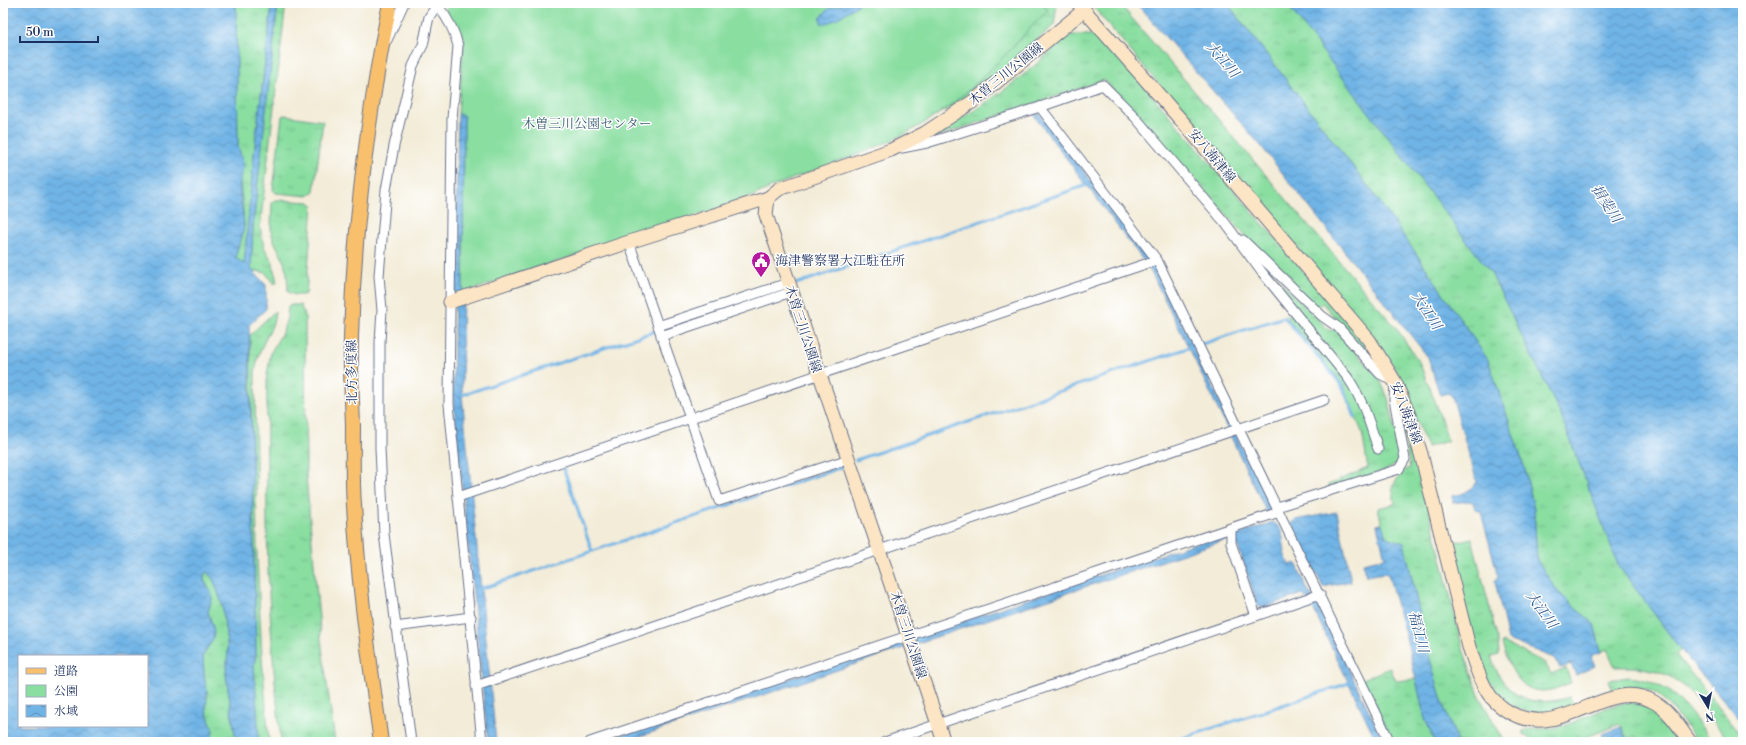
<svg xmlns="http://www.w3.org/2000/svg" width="1746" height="745" viewBox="0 0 1746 745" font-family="'Libre Bodoni','Noto Serif JP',serif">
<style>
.grass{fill:url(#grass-tufts);stroke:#52867f}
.park{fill:#89dea0;stroke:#52867f}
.water{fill:url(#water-waves);stroke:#4672a2;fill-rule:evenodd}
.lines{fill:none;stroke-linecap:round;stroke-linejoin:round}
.stream{stroke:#70b4e6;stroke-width:3}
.street-casing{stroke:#677189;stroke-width:11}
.secondary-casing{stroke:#677189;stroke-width:15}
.primary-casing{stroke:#677189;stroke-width:16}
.street{stroke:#fff;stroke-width:9}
.secondary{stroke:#fce5c4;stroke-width:13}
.primary{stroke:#f8bf6c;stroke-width:14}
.labels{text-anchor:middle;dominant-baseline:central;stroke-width:3;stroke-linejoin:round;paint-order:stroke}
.street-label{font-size:13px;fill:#1b2f5e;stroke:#fff}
.park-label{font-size:13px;fill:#365b6e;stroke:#fff}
.poi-label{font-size:13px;fill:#1b2f5e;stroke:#fff;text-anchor:start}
.water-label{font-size:14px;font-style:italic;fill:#395e8e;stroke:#fff}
</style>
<defs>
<pattern id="grass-tufts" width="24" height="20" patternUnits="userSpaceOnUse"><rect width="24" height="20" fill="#89dea0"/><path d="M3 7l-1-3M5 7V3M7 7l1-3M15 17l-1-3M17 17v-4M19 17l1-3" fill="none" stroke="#76bf8c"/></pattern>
<pattern id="water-waves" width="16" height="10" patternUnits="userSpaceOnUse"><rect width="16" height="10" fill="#70b4e6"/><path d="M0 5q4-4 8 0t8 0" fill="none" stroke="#5b93be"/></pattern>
</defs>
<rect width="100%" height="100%" fill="#fff"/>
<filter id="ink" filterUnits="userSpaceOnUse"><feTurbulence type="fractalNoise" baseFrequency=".025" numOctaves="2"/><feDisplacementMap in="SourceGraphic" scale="8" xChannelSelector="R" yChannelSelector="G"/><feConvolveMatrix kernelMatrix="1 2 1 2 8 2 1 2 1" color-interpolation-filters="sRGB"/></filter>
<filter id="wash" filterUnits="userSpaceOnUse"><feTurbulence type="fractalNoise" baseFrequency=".012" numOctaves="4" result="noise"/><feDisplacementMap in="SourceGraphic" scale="16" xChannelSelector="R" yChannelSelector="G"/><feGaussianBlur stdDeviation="0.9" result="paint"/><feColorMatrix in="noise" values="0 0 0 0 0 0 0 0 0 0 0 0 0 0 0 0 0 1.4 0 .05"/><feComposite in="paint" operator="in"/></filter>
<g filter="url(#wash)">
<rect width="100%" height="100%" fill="#f3ecd8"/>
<g class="grass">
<path d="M236,3H272L254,154L245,265L236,258C236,248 242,242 243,232C245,214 241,194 239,176C242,167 241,155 238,146Z"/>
<path d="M278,3H286L260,227L264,247L273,263L277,283H273L266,273L251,270L253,225Z"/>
<path d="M1042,3H1057L1054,25L996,76L967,98L932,118L971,89L1010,50L1038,19L1048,11Z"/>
<path d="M1090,3H1119L1397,329L1419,362L1435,401L1448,441L1427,447L1397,372L1373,337Z"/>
<path d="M1227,3H1286L1491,273L1560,413L1618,565L1681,650L1676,655L1743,737V742H1729C1693,695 1681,664 1615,667L1607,649L1601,652L1594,624L1557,591L1537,560L1534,509L1524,466L1488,360L1417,255L1371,190Z"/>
<path d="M1068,35H1097L1143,85L1356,332L1380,368L1322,303L1317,308L1260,253L1214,200L1104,80L927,140L926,138C981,110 1024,78 1068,35Z"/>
<path d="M284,115L323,121L314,192L308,196L276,193L273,190L282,116Z"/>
<path d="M275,200L310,202L313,205L306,294C301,296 293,295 288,292L287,273L283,259L273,239L271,228L272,202Z"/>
<path d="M1256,258L1330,331L1335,329L1379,378L1388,398L1401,454L1395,465L1387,470L1329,488L1328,485L1368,468L1362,432L1342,383L1288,319L1289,309L1362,394L1291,300Z"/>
<path d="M291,305H300L305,315L306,476L321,640L335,742H281C277,704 273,665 271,627C265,543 267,459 267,375L271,352L283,331L287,318L288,307Z"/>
<path d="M275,311C274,329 267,332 262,347C258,355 257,363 255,372L257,557L262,658L269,742H259L254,664L256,655L250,335Z"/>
<path d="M1398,403L1404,415L1416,456L1463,649L1480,698L1505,742H1458L1445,711L1429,656L1404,543L1385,537L1378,508L1395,504L1392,486L1404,470L1410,468Z"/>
<path d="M1472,538L1498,641L1499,655L1491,657C1505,698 1530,709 1570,697L1573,706C1498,732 1481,674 1467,615C1461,591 1456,567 1450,543Z"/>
<path d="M206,572L210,574L214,581L222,604L228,651L226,674L236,742H205L212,736L213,730L206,711L207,693L204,674L203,656L206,650L212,641L213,627L208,612L212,599L211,592L204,580V574Z"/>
<path d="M1503,642L1545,663L1551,674L1566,668L1571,683C1564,685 1557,689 1550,690C1520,697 1509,666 1502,644Z"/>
<path d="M1390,668L1396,681L1416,679L1425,719L1435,742H1393L1363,679Z"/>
<path d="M1628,677C1673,681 1687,709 1713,742H1698C1684,725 1670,699 1649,690C1638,685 1623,688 1612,690L1609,680Z"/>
<path d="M1630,702C1658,707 1669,720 1685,742H1641L1635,736L1628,739L1620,724L1574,742H1532L1523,733V731C1533,727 1543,730 1554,728C1580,723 1603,705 1630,702Z"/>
</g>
<path class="park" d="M446,3H1042L1048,11C1034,22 1023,37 1010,50C986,75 961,99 932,118C876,155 810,167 751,197L463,293L464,116L458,114L464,37C456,27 443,16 446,3Z"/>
<g class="water">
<path d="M3,3H236L238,146L244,166C235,184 243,206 244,225C244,238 236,246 236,258L244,264L254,154L272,4L278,3L253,225L251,269L266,285V309L249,325L256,655L254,664L259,742H236L226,674L228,651L222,604L214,581L210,574L206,572L204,575V581L211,592L212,599L208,612L213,627L214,634L212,641L206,650L203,656L204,674L207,693L206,711L213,730L212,736L205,742H3ZM19,656H147V726H19Z"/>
<path d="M845,3H859L858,5C846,12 836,22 822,24L820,19L828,9Z"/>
<path d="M1136,3H1227L1371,190L1417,255L1488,360L1524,466L1534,509L1537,560L1557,591L1594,624L1601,652L1591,656L1595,666L1576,675L1571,664L1560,668L1554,658L1508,640L1495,581L1498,576L1481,512L1475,509L1473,502L1468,501L1453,503V496C1464,494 1470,491 1477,482L1452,396L1448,393L1440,395L1428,357L1261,146Z"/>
<path d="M1286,3H1743V723L1681,650L1618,565L1560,413L1491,273Z"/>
<path d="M1039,113L1150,258L1156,269L1272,510L1267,513L1189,348L1149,268L1033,114Z"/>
<path d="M458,114L464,116L462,395L496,742H488L453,396Z"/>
<path d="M1337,512L1351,581L1323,587L1292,524L1295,520Z"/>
<path d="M1273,522C1284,528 1283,541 1285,552L1284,553L1289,565L1296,563L1308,591L1317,604L1384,742H1377L1311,604L1302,594L1263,608L1258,606L1236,540H1225L623,742H599L1223,534L1237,535Z"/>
<path d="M1382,524L1386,537L1404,543L1429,656L1445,711L1458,742H1435L1425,719L1407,641L1388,574L1384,573L1366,576L1363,563L1385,558L1377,525Z"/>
<path d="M1621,727L1629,742H1606L1602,734Z"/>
</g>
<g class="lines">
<g class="stream">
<path d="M796,284L1087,185"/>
<path d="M1202,344L1284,317L1341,384L1355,417"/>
<path d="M462,395L656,331"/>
<path d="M856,460L1191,347"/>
<path d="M563,467L592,551"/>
<path d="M480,589L845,466"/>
<path d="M1171,742L1349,683"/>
</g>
</g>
</g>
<g filter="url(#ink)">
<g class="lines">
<defs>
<g id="street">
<path d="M437,3V5C447,17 455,31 458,46L452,119L449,404L482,742"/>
<path d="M387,40L404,3"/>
<path d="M1040,107L1103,85L1135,117L1226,224L1261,271L1348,378C1363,400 1370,424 1378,449"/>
<path d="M902,148L927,143L1040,107L1157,260L1390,742"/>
<path d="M1243,240L1322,316L1339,328L1380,374L1395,382L1394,399L1405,459L1399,469L1277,507"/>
<path d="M629,242L719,501L849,459"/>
<path d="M658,326L788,283"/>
<path d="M661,336L791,292"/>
<path d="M458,497L1157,260"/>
<path d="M1231,528V543L1256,616"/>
<path d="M395,627L471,617"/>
<path d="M476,686L1324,400"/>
<path d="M411,742L384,534L380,448V342L382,310L379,276L386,190L394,146L413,66L423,45L429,17L437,5"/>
<path d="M590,742L1279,512"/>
<path d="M885,742L1320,594"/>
</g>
<g id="secondary">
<path d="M1078,3L1188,128L1369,340L1395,382L1409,415L1421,454L1469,647C1475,663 1480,683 1491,697C1498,705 1507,712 1517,716C1568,736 1609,676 1654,702C1669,710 1680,728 1690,742"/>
<path d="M450,302L629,242L768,198"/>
<path d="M944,742L766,215L768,198L779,189L891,150L925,133L975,100L1084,10"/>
</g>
<path id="primary" d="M381,742C370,663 358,584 354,505C352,479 353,452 353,426C352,396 350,366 351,337C354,225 368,112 390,3"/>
</defs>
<use href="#street" class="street-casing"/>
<use href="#secondary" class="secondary-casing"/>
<use href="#primary" class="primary-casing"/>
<use href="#street" class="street"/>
<use href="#secondary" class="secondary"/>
<use href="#primary" class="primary"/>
</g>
</g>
<defs>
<symbol id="civic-pin" viewBox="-11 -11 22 30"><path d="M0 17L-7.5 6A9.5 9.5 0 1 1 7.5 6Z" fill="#b5179e" stroke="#fff"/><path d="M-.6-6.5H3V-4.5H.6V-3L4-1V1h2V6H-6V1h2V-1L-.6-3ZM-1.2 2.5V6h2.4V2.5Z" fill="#fff"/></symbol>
</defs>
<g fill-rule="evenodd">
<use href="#civic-pin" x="750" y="250" width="22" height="30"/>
</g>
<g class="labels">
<g class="street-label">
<text transform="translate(1006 74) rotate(-39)">木曽三川公園線</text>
<text transform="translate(1212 156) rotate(50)">安八海津線</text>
<text transform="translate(803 329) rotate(72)">木曽三川公園線</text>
<text transform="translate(352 372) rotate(-91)">北方多度線</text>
<text transform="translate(1406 413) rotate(69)">安八海津線</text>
<text transform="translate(908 635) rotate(72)">木曽三川公園線</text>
</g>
<g class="park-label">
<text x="587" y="124">木曽三川公園センター</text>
</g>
<g class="poi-label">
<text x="775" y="261">海津警察署大江駐在所</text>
</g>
<g class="water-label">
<text transform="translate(1222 60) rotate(49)">大江川</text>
<text transform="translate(1606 204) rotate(56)">揖斐川</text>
<text transform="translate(1426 311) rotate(57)">大江川</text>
<text transform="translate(1541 610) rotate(54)">大江川</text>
<text transform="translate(1418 632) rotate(76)">福江川</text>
</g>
</g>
<rect width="1746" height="745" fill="none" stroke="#fff" stroke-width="16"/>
<rect x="18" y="655" width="130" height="72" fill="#ffffff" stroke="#a4acbf"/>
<rect x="26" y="668" width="20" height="6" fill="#f8bf6c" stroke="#a4acbf"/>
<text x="54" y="675" font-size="12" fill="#1b2f5e">道路</text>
<rect x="26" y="685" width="20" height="12" fill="#89dea0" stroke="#a4acbf"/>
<text x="54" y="695" font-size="12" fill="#1b2f5e">公園</text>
<rect x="26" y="705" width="20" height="12" fill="url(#water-waves)" stroke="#a4acbf"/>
<text x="54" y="715" font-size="12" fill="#1b2f5e">水域</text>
<g transform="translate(1708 707) rotate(170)" stroke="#ffffff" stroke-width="3" paint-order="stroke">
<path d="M0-3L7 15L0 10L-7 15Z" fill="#1b2f5e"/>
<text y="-6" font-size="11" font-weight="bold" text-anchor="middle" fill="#1b2f5e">N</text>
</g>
<path d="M20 36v6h78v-6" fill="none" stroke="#1b2f5e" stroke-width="2"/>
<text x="26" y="36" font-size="12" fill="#1b2f5e" stroke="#ffffff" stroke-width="3" paint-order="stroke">50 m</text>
</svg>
